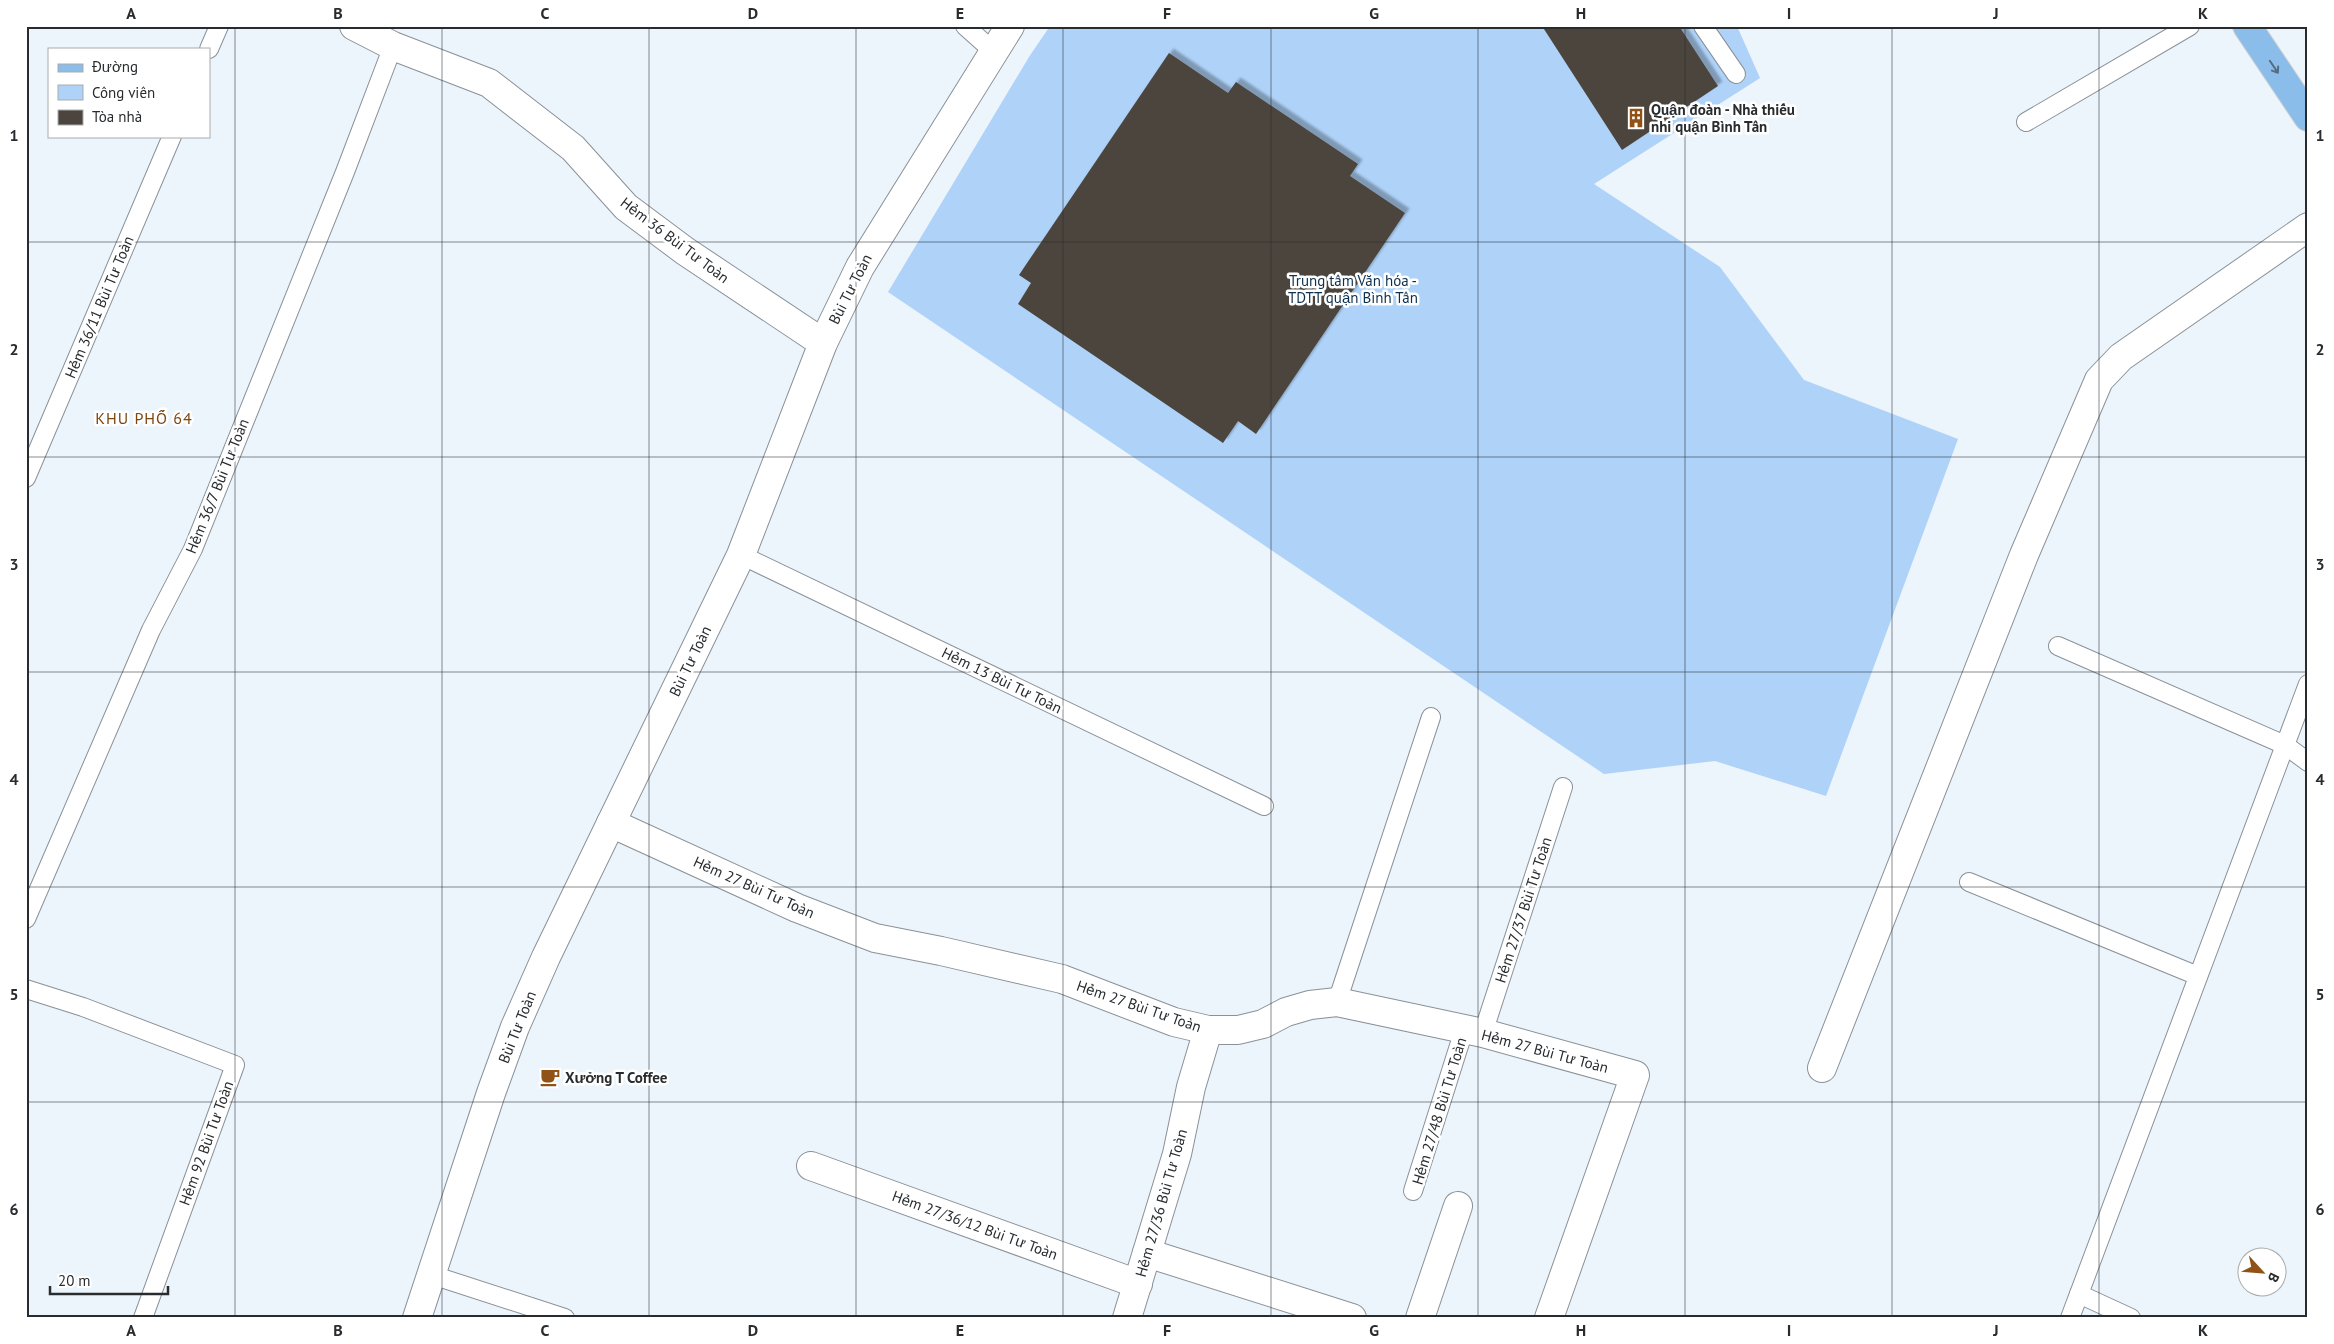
<svg xmlns="http://www.w3.org/2000/svg" width="2334" height="1344" viewBox="0 0 2334 1344" font-family="'PT Sans',sans-serif">
<style>
.green{fill:#aed2f8}
.building{fill:#4c443e;filter:url(#shadow)}
.lines{fill:none;stroke-linecap:round;stroke-linejoin:round}
.service-casing{stroke:#8a9198;stroke-width:20}
.minor-casing{stroke:#8a9198;stroke-width:30}
.tertiary-casing{stroke:#8a9198;stroke-width:30}
.primary-casing{stroke:#d0d1d1;stroke-width:30}
.service{stroke:#fff;stroke-width:18}
.minor{stroke:#fff;stroke-width:28}
.tertiary{stroke:#fff;stroke-width:28}
.primary{stroke:#8bbdea;stroke-width:28}
.oneway{stroke:#556d83}
.grid{fill:none;stroke:#292c2f;stroke-width:1;stroke-opacity:0.55}
.labels{text-anchor:middle;dominant-baseline:central;stroke-width:5;stroke-linejoin:round;paint-order:stroke}
.poi-label{font-size:15px;font-weight:bold;fill:#292c2f;stroke:#fff;text-anchor:start}
.street-label{font-size:15px;fill:#292c2f;stroke:#fff}
.park-label{font-size:15px;fill:#0d304f;stroke:#fff}
.neighbourhood-label{font-size:16px;letter-spacing:1px;fill:#7e460f;stroke:#fff}
.neatline{fill:none;stroke:#292c2f;stroke-width:2}
.grid-label{font-size:16px;text-anchor:middle;font-weight:bold;fill:#292c2f}
</style>
<defs>
<filter id="shadow"><feDropShadow dx="4.5" dy="-4.5" stdDeviation="1" flood-color="#0004"/></filter>
</defs>
<rect width="100%" height="100%" fill="#ecf4fc"/>
<path class="green" d="M1050,26H1737L1760,78L1594,184L1720,267L1804,380L1958,439L1826,796L1715,761L1604,774L888,292L1029,57Z"/>
<g class="building">
<path d="M1542,26H1679L1718,86L1622,150Z"/>
<path d="M1169,53L1228,93L1236,82L1358,164L1350,176L1405,213L1256,434L1238,421L1223,443L1018,304L1031,283L1019,275Z"/>
</g>
<g class="lines">
<defs>
<g id="service">
<path d="M965,26L993,51"/>
<path d="M1703,26L1736,74"/>
<path d="M209,49L219,26"/>
<path d="M2026,122L2190,26"/>
<path d="M26,478L172,136"/>
<path d="M741,555L1264,806"/>
<path d="M2058,646L2285,745L2308,762"/>
<path d="M1969,882L2198,976"/>
<path d="M26,919L151,630L193,549L345,172L393,46"/>
<path d="M26,989L83,1007L235,1065L143,1318"/>
<path d="M1337,1002L1431,717"/>
<path d="M1483,1033L1563,787"/>
<path d="M1413,1191L1464,1030"/>
<path d="M432,1275L565,1318"/>
<path d="M2079,1294L2131,1318"/>
<path d="M2070,1318L2308,684"/>
</g>
<g id="minor">
<path d="M354,26L393,46L489,83L573,148L626,207L685,251L823,343"/>
<path d="M611,823L797,908L875,938L941,951L1062,979L1174,1022L1208,1030H1238L1263,1024L1286,1012L1310,1005L1337,1002L1483,1033L1635,1075L1549,1318"/>
<path d="M1822,1068L2024,555L2099,380L2121,357L2308,227"/>
<path d="M811,1166L1138,1284"/>
<path d="M1147,1253L1352,1318"/>
<path d="M1127,1318L1177,1154L1191,1087L1208,1030"/>
<path d="M1420,1318L1458,1206"/>
</g>
<path id="tertiary" d="M417,1318L491,1093L515,1027L546,957L741,555L823,343L860,267L1010,26"/>
<path id="primary" d="M2247,26L2308,117"/>
</defs>
<use href="#service" class="service-casing"/>
<use href="#minor" class="minor-casing"/>
<use href="#tertiary" class="tertiary-casing"/>
<use href="#primary" class="primary-casing"/>
<use href="#service" class="service"/>
<use href="#minor" class="minor"/>
<use href="#tertiary" class="tertiary"/>
<use href="#primary" class="primary"/>
</g>
<defs><path id="oneway-shaft" d="M-6 0H5M1.5-3L5.5 0L1.5 3" fill="none" stroke-width="1.6" stroke-linecap="round" stroke-linejoin="round" transform="scale(1.25)"/></defs>
<use class="oneway" href="#oneway-shaft" transform="translate(2274 67) rotate(56)"/>
<path class="grid" d="M235,26V1318M442,26V1318M649,26V1318M856,26V1318M1063,26V1318M1271,26V1318M1478,26V1318M1685,26V1318M1892,26V1318M2099,26V1318M26,242H2308M26,457H2308M26,672H2308M26,887H2308M26,1102H2308"/>
<defs>
<symbol id="building-bare" viewBox="-9 -9 18 18"><path d="M-4-6H4V6H1V3H-1V6H-4ZM-2.5-4.3h1.7v1.8h-1.7ZM.8-4.3h1.7v1.8H.8ZM-2.5-1h1.7V.8h-1.7ZM.8-1h1.7V.8H.8Z" fill="#905217" stroke="#fff" stroke-width="2.5" paint-order="stroke"/></symbol>
<symbol id="cafe-bare" viewBox="-9 -9 18 18"><path d="M-5.5-4.5H6V0H3Q3 3.5 0 3.5H-2.5Q-5.5 3.5-5.5 0ZM3-3.2v2h1.7v-2ZM-6 4.5H4V6H-6Z" fill="#905217" stroke="#fff" stroke-width="2.5" paint-order="stroke"/></symbol>
</defs>
<g fill-rule="evenodd">
<use href="#building-bare" x="1622" y="104" width="28" height="28"/>
<use href="#cafe-bare" x="536" y="1063" width="28" height="28"/>
</g>
<g class="labels">
<g class="poi-label">
<text x="1651" y="109">Quận đoàn - Nhà thiếu<tspan x="1651" dy="17">nhi quận Bình Tân</tspan></text>
<text x="565" y="1077">Xưởng T Coffee</text>
</g>
<g class="street-label">
<text transform="translate(675 240) rotate(37)">Hẻm 36 Bùi Tư Toàn</text>
<text transform="translate(850 289) rotate(-63)">Bùi Tư Toàn</text>
<text transform="translate(99 307) rotate(-67)">Hẻm 36/11 Bùi Tư Toàn</text>
<text transform="translate(217 486) rotate(-68)">Hẻm 36/7 Bùi Tư Toàn</text>
<text transform="translate(690 661) rotate(-64)">Bùi Tư Toàn</text>
<text transform="translate(1002 680) rotate(26)">Hẻm 13 Bùi Tư Toàn</text>
<text transform="translate(754 887) rotate(24)">Hẻm 27 Bùi Tư Toàn</text>
<text transform="translate(1523 910) rotate(-72)">Hẻm 27/37 Bùi Tư Toàn</text>
<text transform="translate(1139 1006) rotate(19)">Hẻm 27 Bùi Tư Toàn</text>
<text transform="translate(517 1027) rotate(-68)">Bùi Tư Toàn</text>
<text transform="translate(1545 1051) rotate(15)">Hẻm 27 Bùi Tư Toàn</text>
<text transform="translate(1439 1111) rotate(-73)">Hẻm 27/48 Bùi Tư Toàn</text>
<text transform="translate(206 1143) rotate(-70)">Hẻm 92 Bùi Tư Toàn</text>
<text transform="translate(1161 1203) rotate(-74)">Hẻm 27/36 Bùi Tư Toàn</text>
<text transform="translate(975 1225) rotate(20)">Hẻm 27/36/12 Bùi Tư Toàn</text>
</g>
<g class="park-label">
<text x="1353" y="280">Trung tâm Văn hóa -<tspan x="1353" dy="17">TDTT quận Bình Tân</tspan></text>
</g>
<g class="neighbourhood-label">
<text x="144" y="418">KHU PHỐ 64</text>
</g>
</g>
<rect width="2334" height="1344" fill="none" stroke="#ffffff" stroke-width="55"/>
<rect x="48" y="48" width="162" height="90" fill="#ffffff" stroke="#a9abac"/>
<rect x="58" y="64" width="25" height="8" fill="#8bbdea" stroke="#a9abac"/>
<text x="92" y="72" font-size="15" fill="#292c2f">Đường</text>
<rect x="58" y="85" width="25" height="15" fill="#aed2f8" stroke="#a9abac"/>
<text x="92" y="98" font-size="15" fill="#292c2f">Công viên</text>
<rect x="58" y="110" width="25" height="15" fill="#4c443e" stroke="#a9abac"/>
<text x="92" y="122" font-size="15" fill="#292c2f">Tòa nhà</text>
<g transform="translate(2262 1272) rotate(116)"><circle r="24" fill="#ffffff" stroke="#a9abac"/>
<path d="M0-4L9 19L0 12L-9 19Z" fill="#905217"/>
<text y="-8" font-size="14" font-weight="bold" text-anchor="middle" fill="#292c2f">B</text>
</g>
<path d="M50 1286v8h118v-8" fill="none" stroke="#292c2f" stroke-width="2.5"/>
<text x="58" y="1286" font-size="15" fill="#292c2f" stroke="#ffffff" stroke-width="4" paint-order="stroke">20 m</text>
<rect x="28" y="28" width="2278" height="1288" class="neatline"/>
<g class="grid-label">
<text x="131" y="19">A</text>
<text x="338" y="19">B</text>
<text x="545" y="19">C</text>
<text x="753" y="19">D</text>
<text x="960" y="19">E</text>
<text x="1167" y="19">F</text>
<text x="1374" y="19">G</text>
<text x="1581" y="19">H</text>
<text x="1789" y="19">I</text>
<text x="1996" y="19">J</text>
<text x="2203" y="19">K</text>
<text x="14" y="141">1</text>
<text x="2320" y="141">1</text>
<text x="14" y="355">2</text>
<text x="2320" y="355">2</text>
<text x="14" y="570">3</text>
<text x="2320" y="570">3</text>
<text x="14" y="785">4</text>
<text x="2320" y="785">4</text>
<text x="14" y="1000">5</text>
<text x="2320" y="1000">5</text>
<text x="14" y="1215">6</text>
<text x="2320" y="1215">6</text>
<text x="131" y="1336">A</text>
<text x="338" y="1336">B</text>
<text x="545" y="1336">C</text>
<text x="753" y="1336">D</text>
<text x="960" y="1336">E</text>
<text x="1167" y="1336">F</text>
<text x="1374" y="1336">G</text>
<text x="1581" y="1336">H</text>
<text x="1789" y="1336">I</text>
<text x="1996" y="1336">J</text>
<text x="2203" y="1336">K</text>
</g>
</svg>
